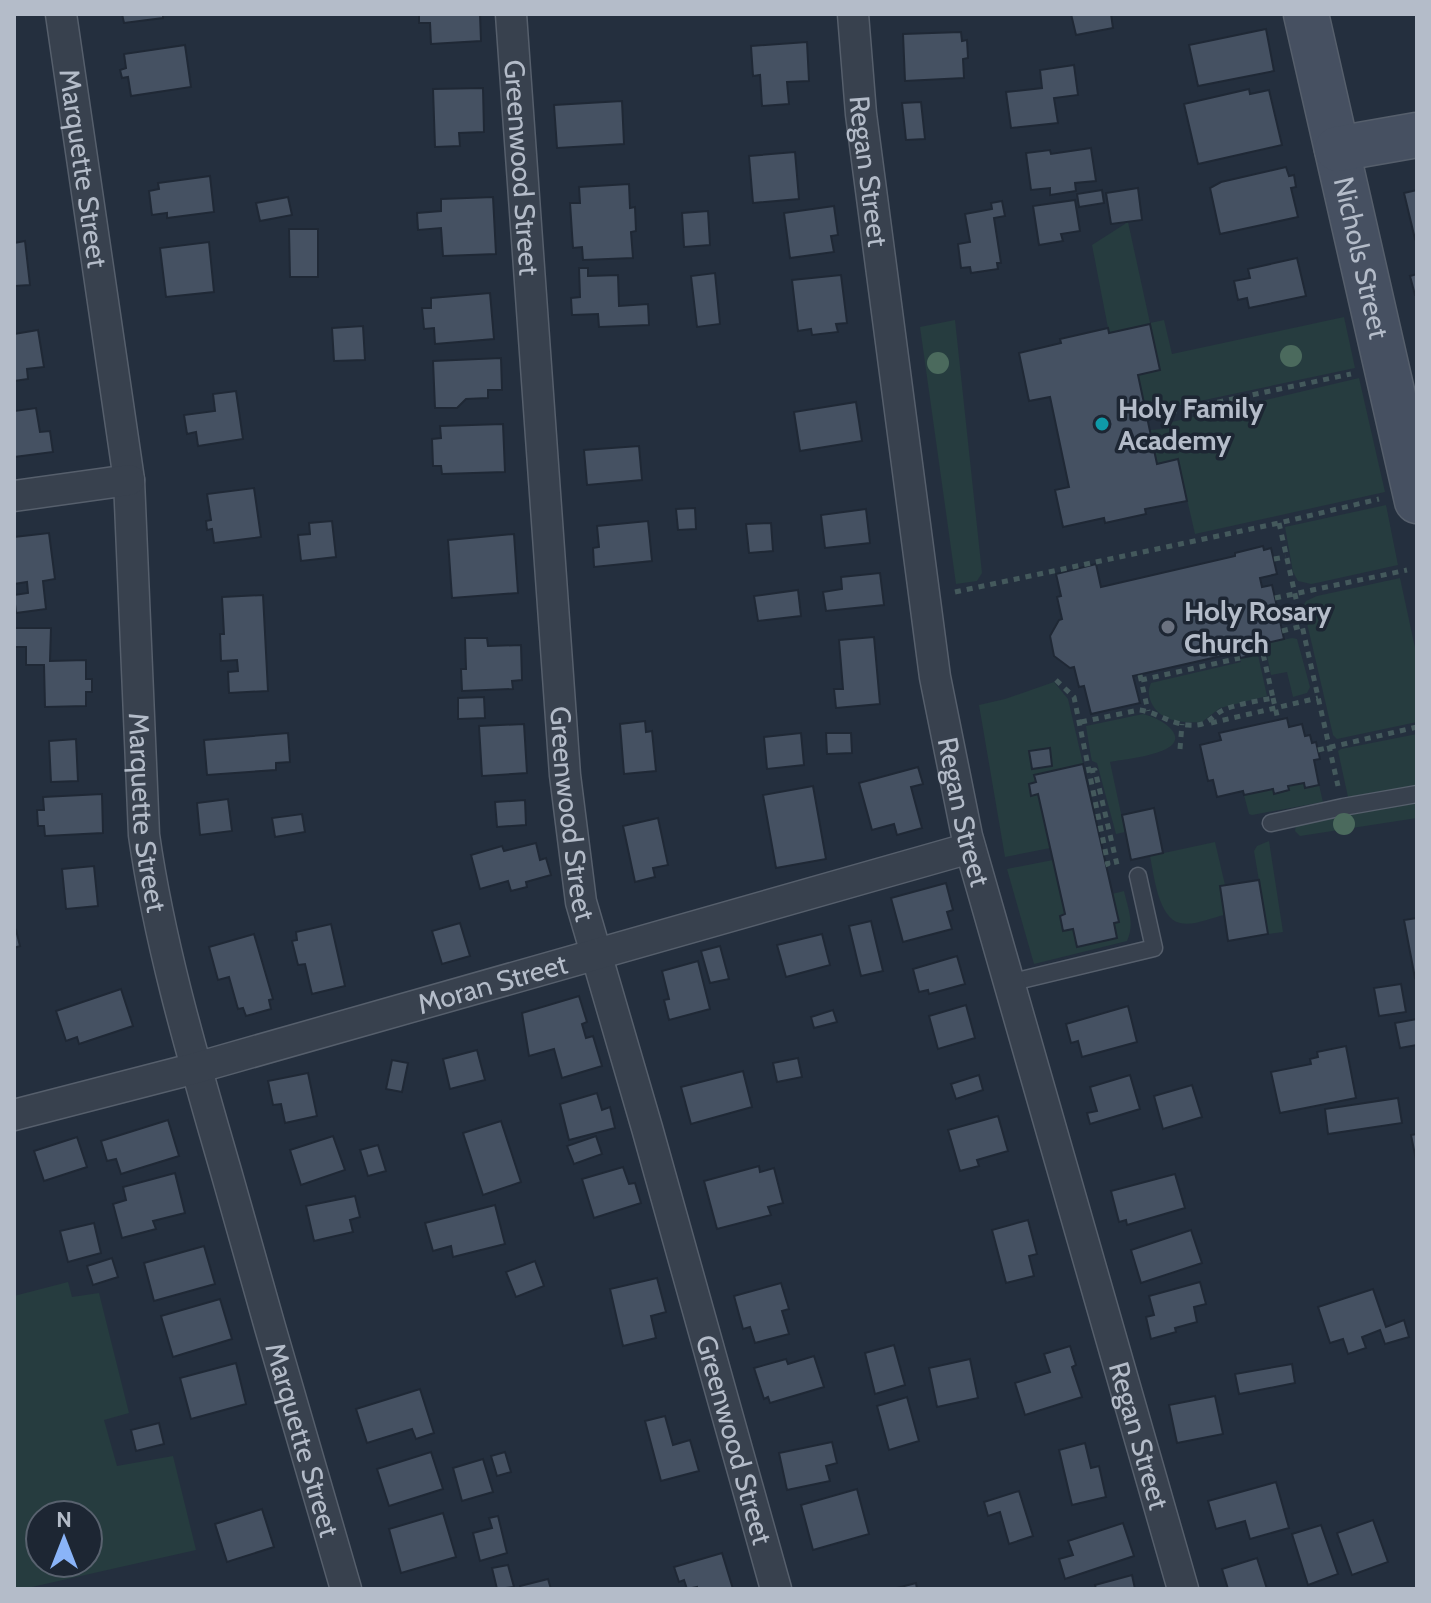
<svg xmlns="http://www.w3.org/2000/svg" width="1431" height="1603" viewBox="0 0 1431 1603" font-family="Cabin,sans-serif">
<style>
.green{fill:#263c3f;fill-rule:evenodd}
.building{fill:#455162;stroke:#1f2835;stroke-width:2}
.lines{fill:none;stroke-linecap:round;stroke-linejoin:round}
.lane-casing{stroke:#565f6c;stroke-width:19}
.street-casing{stroke:#565f6c;stroke-width:33}
.secondary-casing{stroke:#565f6c;stroke-width:47}
.path{stroke:#44595c;stroke-width:5;stroke-dasharray:6 6;stroke-linecap:butt}
.lane{stroke:#38414e;stroke-width:16}
.street{stroke:#38414e;stroke-width:30}
.secondary{stroke:#465061;stroke-width:44}
.tree{fill:#4b6a5d}
.culture-dot{fill:#0f9aa8;stroke:#1d2633;stroke-width:3}
.worship-dot{fill:#6b7280;stroke:#1d2633;stroke-width:3}
.labels{text-anchor:middle;dominant-baseline:central;stroke-width:7;stroke-linejoin:round;paint-order:stroke}
.street-label{font-size:28px;fill:#b4bcc9;stroke:#1d2633}
.poi-label{font-size:28px;font-weight:bold;fill:#b4bcc9;stroke:#1d2633;text-anchor:start}
</style>
<rect width="100%" height="100%" fill="#242f3e"/>
<g class="green">
<path d="M1128,222L1150,323L1164,320L1172,354L1344,317L1355,368L1162,409L1160,404L1145,409L1138,375L1160,370L1150,324L1109,333L1092,245Z"/>
<path d="M955,320L982,573L977,581L956,584L920,327Z"/>
<path d="M1359,378L1385,492L1195,534L1178,460L1157,464L1150,430L1163,429V424Z"/>
<path d="M1386,505L1398,565L1321,582L1311,584L1298,581L1293,572L1285,527Z"/>
<path d="M1400,578L1417,657V722L1337,739L1333,735L1303,606L1306,601L1317,596Z"/>
<path d="M1292,638L1297,639L1310,687L1307,693L1293,697L1287,672L1271,675L1267,655L1271,653L1268,643Z"/>
<path d="M1253,646H1256L1267,696L1220,708L1202,722C1182,723 1160,722 1151,702C1148,694 1148,690 1151,683L1241,662L1240,658L1255,655Z"/>
<path d="M1054,682L1068,699L1083,764L1034,775L1036,782L1029,784L1031,795L1038,794L1050,848L1005,857L979,705L1005,699Z"/>
<path d="M1143,714C1152,716 1165,722 1171,729C1193,754 1123,759 1110,762L1125,832L1116,834L1097,763L1092,761L1091,757L1086,726Z"/>
<path d="M1417,734V786L1348,797L1338,751L1341,749Z"/>
<path d="M1304,783L1305,788L1319,785L1323,802L1252,815L1249,814L1244,795L1273,789L1275,794L1288,791V786Z"/>
<path d="M1417,802V818L1300,836L1295,831L1296,825L1336,815Z"/>
<path d="M1269,841L1283,932L1268,934L1254,851L1257,846Z"/>
<path d="M1215,842L1225,885L1220,886L1224,915C1211,918 1194,926 1180,923C1158,918 1154,875 1150,856Z"/>
<path d="M1053,860L1065,914L1060,916L1063,931L1118,923L1112,894L1124,891C1128,909 1135,923 1127,941L1034,964L1007,869Z"/>
<path d="M68,1282L72,1297L99,1293L129,1413L104,1420L117,1466L173,1456L196,1550L23,1589H14V1296ZM40,1515H88V1563H40Z"/>
</g>
<g class="building">
<path d="M122,14H163V18L124,23Z"/>
<path d="M419,14H480L481,41L431,44L430,23H419Z"/>
<path d="M1071,14H1111L1113,28L1076,35Z"/>
<path d="M1266,29L1274,71L1198,86L1189,45Z"/>
<path d="M961,32L962,41L967,40L968,58L963,59L964,78L905,81L903,34Z"/>
<path d="M807,42L809,81L787,82L789,104L762,106L760,75L753,76L751,46Z"/>
<path d="M185,45L191,87L131,96L128,77L122,78L120,70L126,68L124,54Z"/>
<path d="M1074,65L1078,95L1054,98L1058,123L1011,128L1006,92L1042,88L1040,70Z"/>
<path d="M483,88L484,132L459,133L460,146L435,147L433,89Z"/>
<path d="M1249,89L1250,94L1269,90L1282,145L1198,164L1184,104Z"/>
<path d="M622,101L624,144L557,148L554,105Z"/>
<path d="M921,102L925,139L906,140L902,103Z"/>
<path d="M1091,148L1096,181L1075,183L1076,191L1050,195V188L1031,190L1026,153L1050,150L1051,154Z"/>
<path d="M795,152L799,199L753,203L749,156Z"/>
<path d="M1286,167L1289,176L1294,175L1296,187L1291,188L1298,217L1220,234L1210,188L1221,182Z"/>
<path d="M210,176L214,212L167,218V213L152,215L149,191L159,189L158,183Z"/>
<path d="M629,184L630,208L635,207L636,231L631,232L633,258L583,260L582,247L573,248L570,203H580L579,187Z"/>
<path d="M1138,188L1142,220L1111,224L1106,193Z"/>
<path d="M1102,190L1104,203L1079,207L1077,194Z"/>
<path d="M1417,190V238L1415,239L1404,193Z"/>
<path d="M288,197L292,215L260,221L256,203Z"/>
<path d="M493,197L496,254L443,256L441,228L418,230L417,213L441,211V199Z"/>
<path d="M1075,200L1080,231L1061,234L1063,241L1039,245L1033,206Z"/>
<path d="M1002,201L1005,216L994,218L1001,263H997L998,269L971,273L970,267L961,268L958,244L970,242L965,214L992,209L991,203Z"/>
<path d="M834,206L838,235L831,236L834,252L790,258L784,213Z"/>
<path d="M708,211L710,245L684,247L682,213Z"/>
<path d="M289,229H318V277H290Z"/>
<path d="M25,241L30,285L14,286V243Z"/>
<path d="M209,242L214,292L166,297L160,248Z"/>
<path d="M1297,258L1306,296L1249,308L1247,298L1238,300L1234,281L1250,278L1248,269Z"/>
<path d="M579,268H588V276L618,275L619,306L648,304L649,325L599,327L598,314L572,315L571,298L580,297Z"/>
<path d="M715,273L720,324L697,327L691,276Z"/>
<path d="M1417,274V295H1415L1410,276Z"/>
<path d="M841,275L847,323L836,324L838,332L812,335L811,329L798,331L792,280Z"/>
<path d="M490,293L494,339L435,344L434,328L424,329L422,308H431V298Z"/>
<path d="M1150,324L1160,370L1138,375L1157,464L1178,459L1187,501L1145,509L1146,514L1105,523L1104,518L1063,527L1055,490L1069,487L1050,397L1029,401L1019,353L1061,343L1060,339L1108,328L1109,333Z"/>
<path d="M363,326L365,360L334,361L332,328Z"/>
<path d="M38,330L44,367L27,369L28,379L14,381V334Z"/>
<path d="M501,358L502,390H488V398L466,399L457,408H435L433,361Z"/>
<path d="M236,391L243,439L198,446L196,432L187,434L184,415L215,411L213,394Z"/>
<path d="M856,402L862,441L800,451L794,412Z"/>
<path d="M36,408L40,432L50,431L53,452L14,457V411Z"/>
<path d="M503,424L505,472L442,474L441,466H433L432,439L441,438L440,426Z"/>
<path d="M639,446L642,480L587,485L584,450Z"/>
<path d="M254,488L261,537L214,543L212,529L207,530L206,521L211,520L207,494Z"/>
<path d="M695,508L696,529L678,530L676,509Z"/>
<path d="M866,509L870,543L825,548L821,515Z"/>
<path d="M332,521L336,557L301,561L298,535L310,534L309,523Z"/>
<path d="M648,521L652,561L594,567L593,548L599,547L597,526Z"/>
<path d="M771,523L773,551L749,553L746,524Z"/>
<path d="M49,533L55,579L43,581L46,609L16,613L14,595L28,593L27,582L14,584V537Z"/>
<path d="M514,534L518,593L452,598L448,540Z"/>
<path d="M1263,546L1264,550L1271,548L1277,574L1260,578L1262,587L1272,585L1278,611L1271,613L1273,623L1280,621L1284,639L1253,646L1256,655L1240,658L1239,652L1133,676L1140,703L1091,714L1084,686L1079,687L1074,667L1070,668L1054,656L1050,636L1059,620L1062,619L1057,597L1061,596L1056,574L1096,564L1101,587L1235,556V553Z"/>
<path d="M880,573L884,605L826,611L823,592L842,589L841,577Z"/>
<path d="M798,590L801,616L758,621L754,596Z"/>
<path d="M263,595L268,691L229,693L228,672L238,671L237,660L221,661L220,634H224L222,597Z"/>
<path d="M14,628H51L50,661L86,660V679H92V692H86V706L45,707L44,665H26V647H14Z"/>
<path d="M874,637L880,704L836,708L834,689H843L839,640Z"/>
<path d="M465,638H487L488,646L521,645L522,680L512,681L513,689L462,691L461,669H466Z"/>
<path d="M484,697L485,718L458,719V698Z"/>
<path d="M1287,718L1289,727L1302,724L1305,736L1310,735L1312,743L1316,742L1320,759L1314,760L1319,785L1305,788L1304,783L1288,786L1289,790L1274,794L1273,789L1244,795L1243,791L1217,797L1213,780L1208,781L1200,745L1221,740L1219,733Z"/>
<path d="M645,721L646,732L652,731L656,771L624,774L620,724Z"/>
<path d="M524,724L527,773L482,776L479,726Z"/>
<path d="M288,733L290,762L276,763V770L207,775L204,740Z"/>
<path d="M801,733L804,765L767,769L764,737Z"/>
<path d="M826,733H851L852,753L827,754Z"/>
<path d="M76,739L78,781L51,782L49,741Z"/>
<path d="M1050,748L1052,766L1032,769L1029,751Z"/>
<path d="M1083,764L1119,922L1114,923L1117,938L1077,947L1073,929L1063,931L1060,916L1065,914L1038,794L1031,796L1029,784L1036,782L1034,775Z"/>
<path d="M918,767L923,784L911,787L922,828L897,835L894,824L872,830L859,783Z"/>
<path d="M813,786L826,859L776,868L763,795Z"/>
<path d="M102,794L103,833L45,836L44,826H38L37,810H44L43,797Z"/>
<path d="M228,799L232,831L200,835L197,803Z"/>
<path d="M525,800L526,825L497,827L495,802Z"/>
<path d="M1154,808L1163,853L1131,860L1122,815Z"/>
<path d="M302,814L305,832L275,837L272,818Z"/>
<path d="M658,818L668,865L653,868L655,877L635,882L623,826Z"/>
<path d="M536,843L540,860L546,858L551,875L526,882L527,887L511,891L508,881L480,889L471,855L502,846L504,851Z"/>
<path d="M94,866L98,906L66,909L62,869Z"/>
<path d="M1259,880L1268,934L1228,941L1220,886Z"/>
<path d="M946,883L953,910L947,912L952,929L903,942L891,898Z"/>
<path d="M1417,918V977L1415,978L1404,920Z"/>
<path d="M871,921L883,971L861,976L849,926Z"/>
<path d="M460,923L470,956L442,964L432,931Z"/>
<path d="M331,924L345,986L312,994L305,964L298,965L292,941L297,940L296,932Z"/>
<path d="M16,930L20,946L14,948V931Z"/>
<path d="M254,934L273,999L269,1000L271,1009L246,1016L243,1008L238,1009L229,977L218,980L209,947Z"/>
<path d="M822,934L830,965L786,977L777,945Z"/>
<path d="M720,946L729,979L710,983L701,951Z"/>
<path d="M957,956L965,984L929,994L928,990L919,992L913,969Z"/>
<path d="M698,961L710,1009L669,1020L664,1000L669,999L662,971Z"/>
<path d="M1401,984L1406,1012L1379,1016L1374,988Z"/>
<path d="M121,989L133,1026L79,1044L77,1037L66,1041L56,1011Z"/>
<path d="M579,996L587,1022L582,1024L586,1038L593,1036L602,1066L562,1078L554,1049L529,1056L522,1013Z"/>
<path d="M966,1005L975,1038L938,1049L929,1016Z"/>
<path d="M1128,1006L1137,1042L1082,1057L1078,1041L1071,1043L1066,1024Z"/>
<path d="M833,1010L837,1022L814,1028L811,1017Z"/>
<path d="M1417,1019V1045L1400,1048L1395,1023Z"/>
<path d="M1346,1046L1356,1098L1280,1113L1271,1072L1311,1064L1310,1059L1318,1057L1317,1052Z"/>
<path d="M477,1050L485,1080L450,1089L443,1059Z"/>
<path d="M798,1058L802,1077L777,1082L773,1063Z"/>
<path d="M392,1060L408,1063L402,1092L386,1089Z"/>
<path d="M743,1071L752,1107L691,1124L681,1087Z"/>
<path d="M308,1073L317,1116L285,1123L281,1104L273,1105L268,1081Z"/>
<path d="M979,1075L983,1090L956,1099L951,1084Z"/>
<path d="M1130,1075L1140,1109L1090,1124L1087,1113L1097,1111L1090,1087Z"/>
<path d="M1192,1085L1202,1117L1163,1129L1154,1096Z"/>
<path d="M597,1093L602,1110L610,1107L615,1128L569,1140L560,1104Z"/>
<path d="M1398,1098L1402,1123L1328,1134L1325,1109Z"/>
<path d="M998,1116L1008,1151L977,1160L979,1166L960,1171L948,1130Z"/>
<path d="M168,1120L179,1156L121,1174L116,1159L107,1161L101,1141Z"/>
<path d="M501,1121L521,1182L483,1195L463,1133Z"/>
<path d="M1417,1134V1165L1411,1135Z"/>
<path d="M333,1136L345,1170L301,1185L290,1150Z"/>
<path d="M596,1136L602,1154L574,1164L567,1146Z"/>
<path d="M77,1137L87,1167L44,1181L34,1151Z"/>
<path d="M378,1145L386,1171L368,1176L360,1150Z"/>
<path d="M759,1166L760,1172L774,1168L783,1203L768,1207L771,1215L717,1229L704,1181Z"/>
<path d="M623,1167L629,1184L635,1183L641,1203L594,1218L582,1179Z"/>
<path d="M175,1173L185,1213L153,1221L156,1229L122,1238L113,1204L126,1200L123,1187Z"/>
<path d="M1175,1174L1185,1208L1127,1225L1126,1220L1119,1222L1111,1191Z"/>
<path d="M355,1196L360,1217L350,1220L353,1232L314,1241L306,1206Z"/>
<path d="M495,1205L505,1244L453,1257L451,1246L433,1251L425,1223Z"/>
<path d="M1028,1220L1037,1254L1029,1256L1034,1276L1006,1283L992,1230Z"/>
<path d="M94,1223L101,1253L68,1262L60,1231Z"/>
<path d="M1191,1230L1202,1263L1141,1283L1131,1250Z"/>
<path d="M204,1246L215,1284L154,1301L144,1263Z"/>
<path d="M112,1258L118,1277L93,1285L87,1266Z"/>
<path d="M535,1261L544,1286L516,1297L506,1272Z"/>
<path d="M657,1278L666,1312L651,1316L656,1338L623,1346L610,1289Z"/>
<path d="M1200,1282L1206,1304L1194,1307L1197,1322L1175,1328L1176,1332L1151,1339L1146,1317L1154,1315L1149,1296Z"/>
<path d="M781,1283L789,1309L782,1311L789,1334L755,1343L750,1327L743,1329L734,1296Z"/>
<path d="M1373,1289L1386,1327L1404,1320L1409,1337L1385,1344L1380,1330L1362,1337L1366,1348L1348,1354L1343,1339L1330,1343L1318,1307Z"/>
<path d="M220,1299L232,1339L173,1357L161,1316Z"/>
<path d="M894,1345L905,1385L875,1394L865,1353Z"/>
<path d="M1070,1346L1076,1365L1072,1367L1082,1397L1025,1415L1015,1383L1050,1372L1044,1354Z"/>
<path d="M814,1356L824,1387L770,1403L768,1397L764,1399L754,1368L786,1359L788,1364Z"/>
<path d="M970,1359L978,1398L937,1407L929,1368Z"/>
<path d="M236,1363L246,1404L191,1419L180,1378Z"/>
<path d="M1292,1364L1295,1383L1239,1394L1235,1374Z"/>
<path d="M420,1389L434,1433L416,1439L412,1429L367,1443L356,1409Z"/>
<path d="M1215,1396L1223,1434L1177,1443L1169,1405Z"/>
<path d="M907,1397L919,1441L889,1450L877,1406Z"/>
<path d="M665,1416L673,1445L690,1440L699,1471L661,1481L645,1421Z"/>
<path d="M159,1423L164,1444L136,1451L131,1430Z"/>
<path d="M832,1442L837,1463L826,1466L830,1481L787,1490L779,1453Z"/>
<path d="M1085,1443L1091,1468L1099,1466L1106,1497L1072,1505L1059,1450Z"/>
<path d="M431,1452L443,1489L389,1506L377,1469Z"/>
<path d="M505,1452L511,1472L497,1476L491,1456Z"/>
<path d="M483,1459L493,1492L462,1501L453,1468Z"/>
<path d="M1276,1482L1289,1528L1250,1539L1245,1521L1216,1529L1208,1501Z"/>
<path d="M857,1489L869,1534L813,1550L801,1505Z"/>
<path d="M1019,1491L1033,1536L1009,1544L1000,1512L988,1516L984,1502Z"/>
<path d="M262,1509L274,1547L227,1562L215,1524Z"/>
<path d="M443,1513L456,1557L401,1573L389,1529Z"/>
<path d="M498,1516L507,1553L480,1561L473,1533L492,1528L489,1518Z"/>
<path d="M1373,1520L1388,1562L1352,1575L1337,1533Z"/>
<path d="M1123,1523L1134,1556L1065,1579L1059,1559L1073,1555L1068,1541Z"/>
<path d="M1321,1525L1338,1574L1308,1585L1292,1534Z"/>
<path d="M722,1553L733,1589H697V1587L687,1589L684,1580L679,1582L674,1567Z"/>
<path d="M1257,1558L1267,1589H1228L1222,1569Z"/>
<path d="M508,1565L514,1587L497,1589L492,1568Z"/>
<path d="M1132,1575L1135,1589H1096L1095,1585Z"/>
<path d="M548,1579L551,1589H520V1586Z"/>
<path d="M916,1583L917,1589H893Z"/>
</g>
<g class="lines">
<defs>
<g id="lane">
<path d="M1271,823L1343,807L1417,794"/>
<path d="M1009,983L1154,948L1138,876"/>
</g>
<g id="street">
<path id="s1" d="M61,14L129,480L144,835C161,953 196,1067 229,1182C267,1318 306,1453 346,1589"/>
<path id="s2" d="M511,14L565,775L581,902L647,1128L776,1589"/>
<path id="s3" d="M853,14L861,114L935,677L967,836L1183,1589"/>
<path d="M14,496L129,480"/>
<path id="s4" d="M14,1115L196,1068L970,848"/>
</g>
<g id="secondary">
<path id="s5" d="M1306,14L1417,501"/>
<path d="M1337,149L1417,135"/>
</g>
</defs>
<use href="#lane" class="lane-casing"/>
<use href="#street" class="street-casing"/>
<use href="#secondary" class="secondary-casing"/>
<g class="path">
<path d="M1147,417L1351,374"/>
<path d="M1279,523L1338,786"/>
<path d="M1274,559L1286,557"/>
<path d="M955,592L1279,523L1379,499"/>
<path d="M1275,598L1407,570"/>
<path d="M1282,631L1302,626"/>
<path d="M1140,675L1148,711"/>
<path d="M1056,680L1074,697L1108,864L1105,865"/>
<path d="M1141,680L1240,658"/>
<path d="M1273,698L1278,720"/>
<path d="M1081,722L1139,710C1157,712 1170,724 1188,725C1212,727 1210,714 1228,708C1243,703 1258,701 1273,698L1261,645"/>
<path d="M1211,723L1318,698"/>
<path d="M1180,749L1182,724"/>
<path d="M1318,750L1417,727"/>
<path d="M1090,771L1095,770L1118,869"/>
</g>
<use href="#lane" class="lane"/>
<use href="#street" class="street"/>
<use href="#secondary" class="secondary"/>
</g>
<g class="tree">
<circle cx="1291" cy="356" r="11"/>
<circle cx="938" cy="363" r="11"/>
<circle cx="1344" cy="824" r="11"/>
</g>
<circle class="culture-dot" cx="1102" cy="424" r="8"/>
<circle class="worship-dot" cx="1168" cy="627" r="8"/>
<g class="labels">
<g class="street-label">
<text stroke="none"><textPath href="#s1" startOffset="156">Marquette Street</textPath></text>
<text stroke="none"><textPath href="#s2" startOffset="154">Greenwood Street</textPath></text>
<text stroke="none"><textPath href="#s3" startOffset="158">Regan Street</textPath></text>
<text stroke="none"><textPath href="#s5" startOffset="250">Nichols Street</textPath></text>
<text stroke="none"><textPath href="#s1" startOffset="804">Marquette Street</textPath></text>
<text stroke="none"><textPath href="#s3" startOffset="806">Regan Street</textPath></text>
<text stroke="none"><textPath href="#s2" startOffset="802">Greenwood Street</textPath></text>
<text stroke="none"><textPath href="#s4" startOffset="496">Moran Street</textPath></text>
<text stroke="none"><textPath href="#s3" startOffset="1454">Regan Street</textPath></text>
<text stroke="none"><textPath href="#s1" startOffset="1452">Marquette Street</textPath></text>
<text stroke="none"><textPath href="#s2" startOffset="1450">Greenwood Street</textPath></text>
</g>
<g class="poi-label">
<text x="1118" y="408">Holy Family<tspan x="1118" dy="32">Academy</tspan></text>
<text x="1184" y="611">Holy Rosary<tspan x="1184" dy="32">Church</tspan></text>
</g>
</g>
<rect width="1431" height="1603" fill="none" stroke="#b4bcc9" stroke-width="32"/>
<g transform="translate(64 1539)"><circle r="38" fill="#1d2633" stroke="#59626f" stroke-width="2"/>
<path d="M0-6L14 30L0 20L-14 30Z" fill="#8ab4f8"/>
<text y="-12" font-size="22" font-weight="bold" text-anchor="middle" fill="#b4bcc9">N</text>
</g>
</svg>
